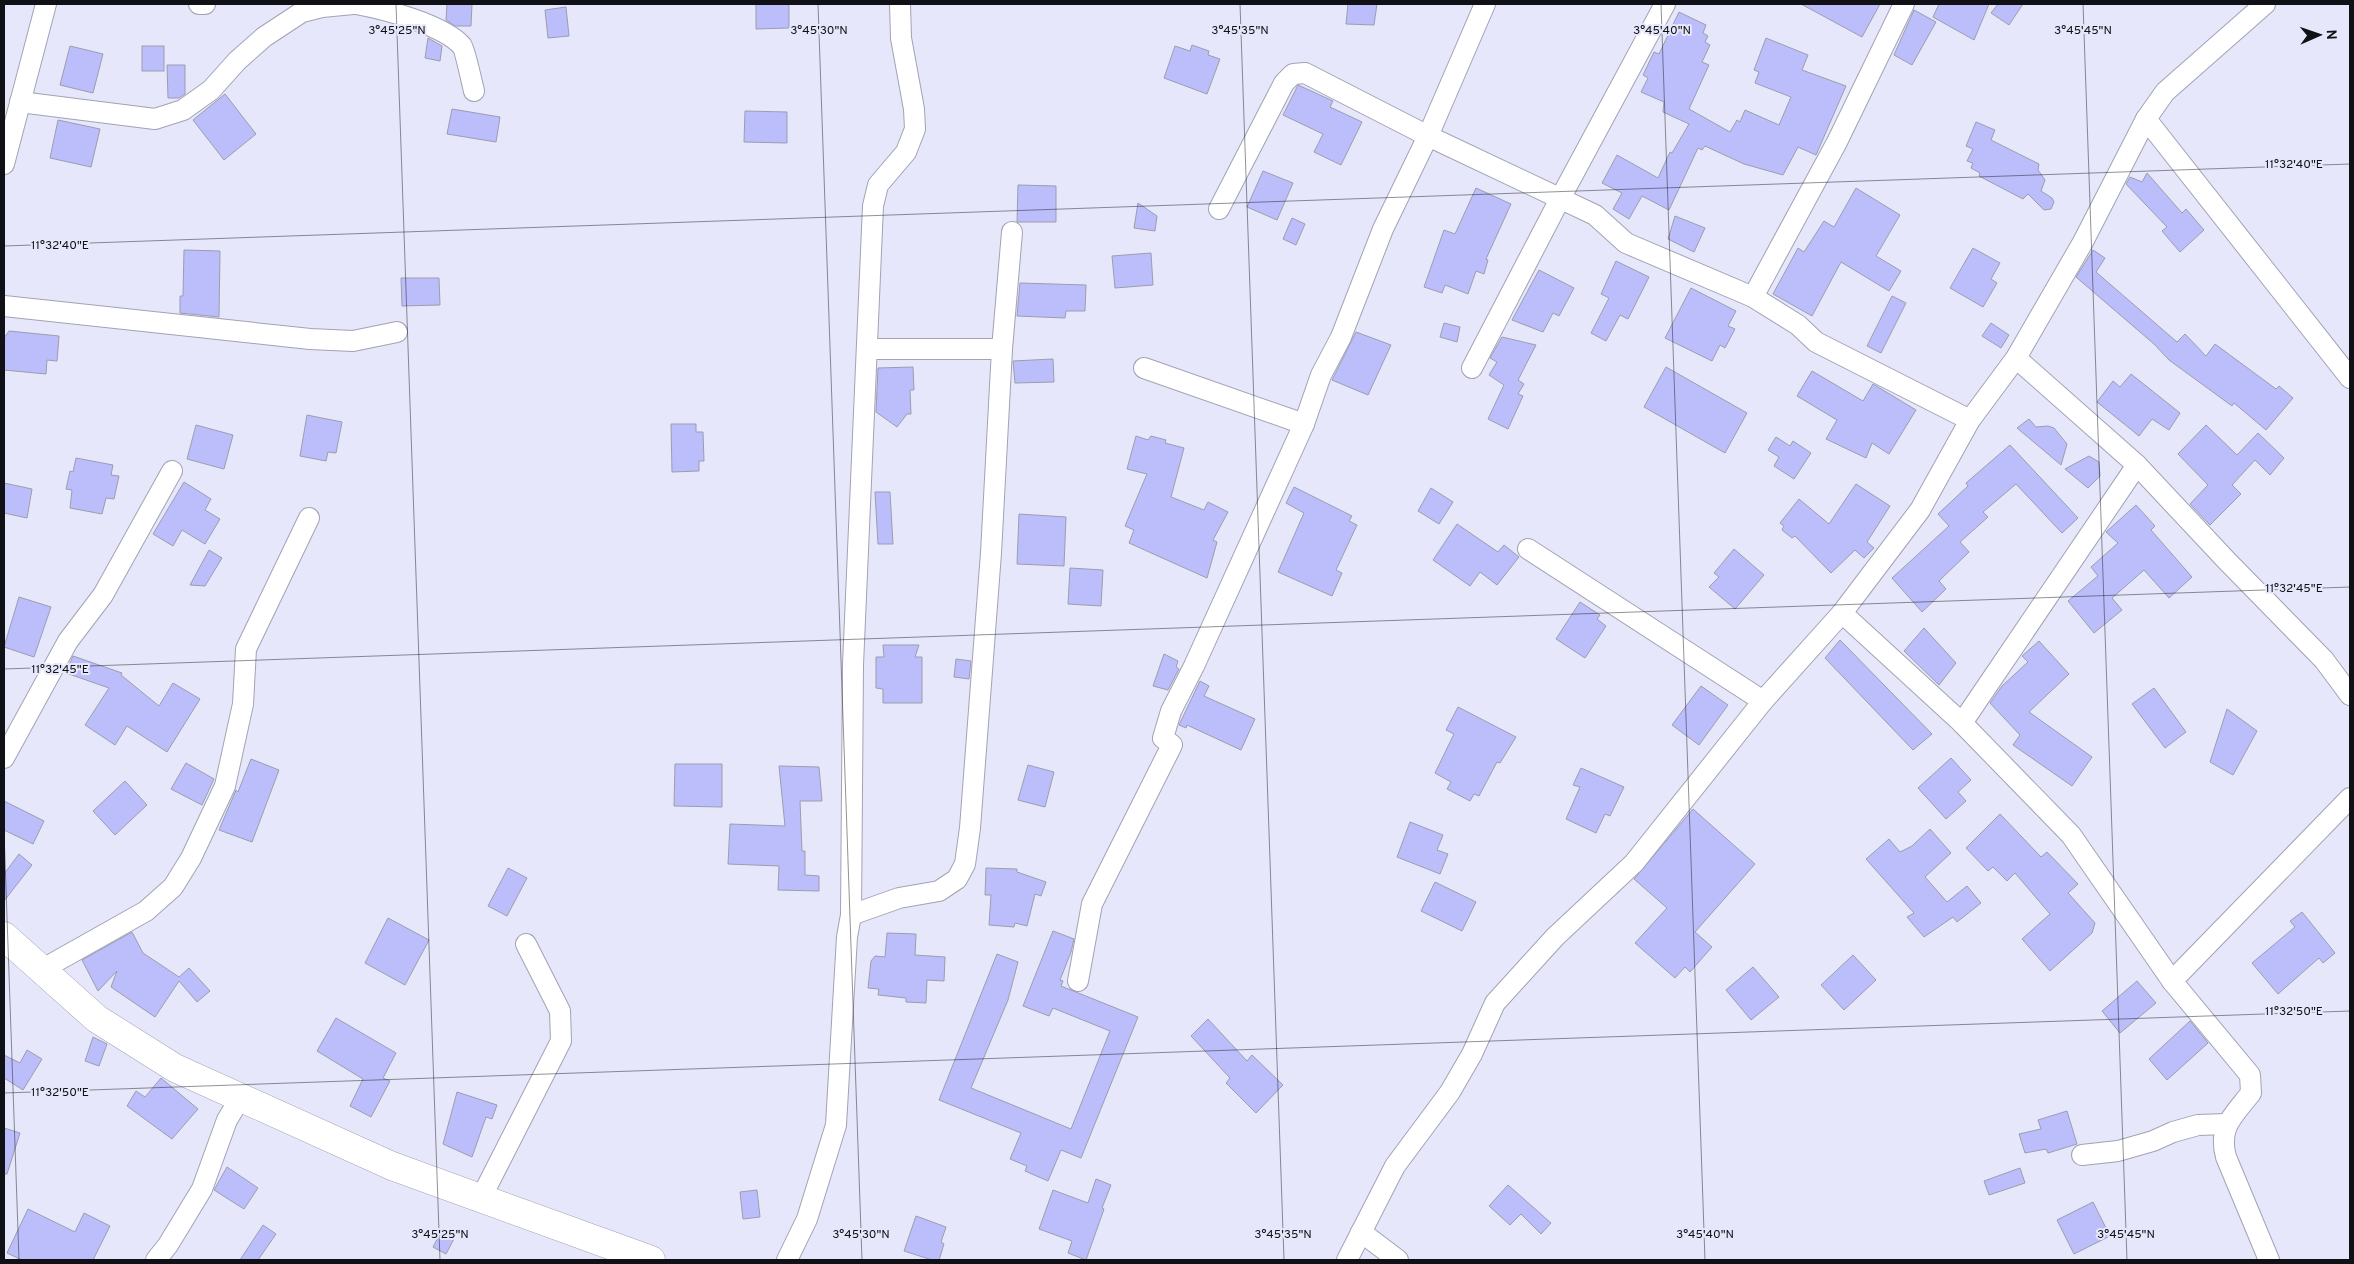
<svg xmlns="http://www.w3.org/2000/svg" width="2354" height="1264" viewBox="0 0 2354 1264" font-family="Overpass,sans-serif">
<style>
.building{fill:#bcbefc;stroke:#9b9dae}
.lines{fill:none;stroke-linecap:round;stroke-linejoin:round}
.street-casing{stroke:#a1a3b4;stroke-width:22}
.secondary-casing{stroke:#a1a3b4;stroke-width:29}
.street{stroke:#fff;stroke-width:20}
.secondary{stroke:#fff;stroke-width:28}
.ticks{fill:none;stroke:#101017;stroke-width:1;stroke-opacity:0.45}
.ticks-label{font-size:12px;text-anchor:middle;fill:#101017;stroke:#e6e7fa;stroke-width:4;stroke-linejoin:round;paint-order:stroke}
</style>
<rect width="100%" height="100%" fill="#e6e7fa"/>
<g class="building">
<path d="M447,4H472L471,26H455L446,20Z"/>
<path d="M756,4H789V28L756,29Z"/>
<path d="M1348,4H1377L1374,25L1346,24Z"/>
<path d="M1801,4H1880L1862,37Z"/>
<path d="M1939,4H1989L1974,40L1933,17Z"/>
<path d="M1998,4H2023L2009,25L1991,13Z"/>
<path d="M566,7L569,36L548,38L545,10Z"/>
<path d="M1914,10L1936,22L1912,65L1894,55Z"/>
<path d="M1679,12L1706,25L1703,33L1708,36L1705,42L1710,45L1702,62L1709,65L1689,109L1730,132L1737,120L1740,122L1745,110L1779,125L1791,97L1755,83L1759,72L1754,70L1766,38L1808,55L1802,70L1846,86L1816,155L1798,147L1783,175L1744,164L1705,146L1702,150L1698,148L1669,210L1642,196L1629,219L1613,209L1622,193L1602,183L1617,155L1658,178L1670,152L1672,153L1689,124L1663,112L1664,102L1641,92L1648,78L1643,75L1654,52L1659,54Z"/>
<path d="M428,38L442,46L440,61L425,58Z"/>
<path d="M1192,45L1209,51L1208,55L1220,59L1207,94L1164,78L1175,46L1190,51Z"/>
<path d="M70,46L103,54L93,93L60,85Z"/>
<rect x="142" y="46" width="22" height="25"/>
<path d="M167,65H185V94L179,98H168Z"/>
<path d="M1298,85L1333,101L1330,107L1362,122L1341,165L1314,152L1323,134L1283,115Z"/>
<path d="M225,94L256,134L224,160L193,120Z"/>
<path d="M452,109L500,117L496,142L447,134Z"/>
<path d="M745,111L787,112V143L744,142Z"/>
<path d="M58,120L100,129L91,167L50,158Z"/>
<path d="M1976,122L1995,130L1991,140L2039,164L2038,170L2045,180L2041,191L2052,198L2054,202L2051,209L2044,210L2028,194L2023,199L1979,176L1980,173L1971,168L1973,163L1967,161L1973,149L1966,146Z"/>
<path d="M1263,171L1293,183L1277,220L1247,207Z"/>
<path d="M2147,173L2182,213L2186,209L2204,230L2180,252L2162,231L2167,227L2126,184L2130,177L2142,182Z"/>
<path d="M1018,185L1056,186V222H1017Z"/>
<path d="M1476,188L1511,204L1486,259L1488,260L1484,274L1476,271L1468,294L1445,285L1442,293L1424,287L1444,230L1455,234Z"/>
<path d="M1856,188L1900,215L1876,256L1901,271L1889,291L1841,262L1812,316L1773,294L1798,248L1804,252L1824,221L1834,227Z"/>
<path d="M1138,203L1157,216L1155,231L1134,228Z"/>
<path d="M1675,216L1705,228L1694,252L1668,239Z"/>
<path d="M1292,218L1305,224L1296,245L1283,239Z"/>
<path d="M1973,248L2000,263L1991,279L1997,283L1983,307L1950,288Z"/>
<path d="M184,250L220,251L219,317L180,313V296H183Z"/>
<path d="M2093,250L2105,258L2096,272L2177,342L2185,334L2206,356L2215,344L2276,389L2279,386L2293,398L2266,430L2234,403L2232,406L2169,360L2154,344L2076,277Z"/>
<path d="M1151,253L1153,285L1115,288L1112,256Z"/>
<path d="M1616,261L1649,277L1628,319L1620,315L1606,341L1591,333L1609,298L1601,294Z"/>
<path d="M1539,270L1574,288L1559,316L1553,313L1543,332L1512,320Z"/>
<path d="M401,278H439L440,305L402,306Z"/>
<path d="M1020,283L1086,285L1085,311H1066L1065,318L1017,316Z"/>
<path d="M1691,288L1736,311L1728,326L1735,329L1725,348L1720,345L1712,361L1665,338Z"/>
<path d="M1892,296L1906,303L1881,353L1867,346Z"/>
<path d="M1444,323L1460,327L1457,342L1440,337Z"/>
<path d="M1991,323L2009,335L2001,348L1982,336Z"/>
<path d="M9,331L59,336L57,361L47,360L46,374L4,370V338Z"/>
<path d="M1356,332L1391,345L1368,395L1332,380Z"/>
<path d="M1502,337L1536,345L1518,380L1524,384L1518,394L1523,396L1508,429L1488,419L1504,385L1489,375L1497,362L1490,358Z"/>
<path d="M1053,359L1054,382L1015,383L1013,361Z"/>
<path d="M913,367L914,390H910L911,414H907L897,427L876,412L878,368Z"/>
<path d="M1666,367L1747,413L1725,453L1644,407Z"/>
<path d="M1812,371L1863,401L1873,384L1916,410L1889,454L1872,443L1866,458L1826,439L1837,420L1797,396Z"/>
<path d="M2131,374L2180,413L2169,430L2152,419L2139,436L2097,402L2113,381L2120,387Z"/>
<path d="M307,415L342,422L336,453L328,452L326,461L300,456Z"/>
<path d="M2029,419L2036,427L2048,426L2054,428L2067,444L2061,465L2017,428Z"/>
<path d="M671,424H696V432H703L704,461H699V471L672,472Z"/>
<path d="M196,425L233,435L224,469L187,459Z"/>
<path d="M2206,425L2237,455L2258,433L2284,458L2270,475L2255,460L2232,485L2241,494L2210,525L2190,504L2208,485L2178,454Z"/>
<path d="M1136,436L1148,440L1151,436L1166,440L1165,443L1184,448L1171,497L1204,510L1208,502L1228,512L1213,540L1217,542L1207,578L1129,543L1134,530L1125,526L1147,474L1127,469Z"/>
<path d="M1776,437L1790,446L1793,441L1811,453L1794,479L1774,466L1779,457L1768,450Z"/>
<path d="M2010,445L2078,518L2062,533L2016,484L1983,512L1988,517L1960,542L1969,552L1939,581L1946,589L1922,612L1892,578L1949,526L1938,514L1968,486L1966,483Z"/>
<path d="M2089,456L2099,462L2100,476L2088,488L2065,469Z"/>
<path d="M76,458L113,465L111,475L119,476L114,499L106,498L102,514L70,508L72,490L66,489L70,471L73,472Z"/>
<path d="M184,482L211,499L205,510L220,519L205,544L182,530L173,546L153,534Z"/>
<path d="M4,483L32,489L27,518L4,513Z"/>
<path d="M1856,484L1890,506L1867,542L1874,548L1864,558L1855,550L1831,573L1795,536L1792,538L1782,530L1784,526L1780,523L1799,499L1829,524Z"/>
<path d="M1294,487L1352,516L1349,521L1357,525L1336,570L1342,573L1332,596L1278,572L1304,513L1286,503Z"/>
<path d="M1431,488L1453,502L1439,524L1418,511Z"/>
<path d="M875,492H890L893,544H878Z"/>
<path d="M2136,505L2155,526L2151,530L2192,577L2169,598L2144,570L2112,598L2122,610L2094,633L2068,601L2098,576L2091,567L2118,543L2106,532Z"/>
<path d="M1019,514L1066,517L1064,566L1017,564Z"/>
<path d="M1457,524L1498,552L1504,545L1519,557L1497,585L1480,572L1470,586L1433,560Z"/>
<path d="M1734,549L1764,575L1735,609L1709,587L1719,577L1714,573Z"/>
<path d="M209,550L222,558L205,586L190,585Z"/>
<path d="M1070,568L1103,570L1101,606L1068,604Z"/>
<path d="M19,597L51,607L34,657L4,647Z"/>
<path d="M1580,602L1600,615L1597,619L1606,626L1585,658L1556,639Z"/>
<path d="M1924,628L1956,663L1939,685L1904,651Z"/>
<path d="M1840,640L1932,734L1913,750L1825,658Z"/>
<path d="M2039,641L2069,674L2029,712L2092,757L2072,786L2013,745L2020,735L1990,703L2002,686L2028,662L2022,656Z"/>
<path d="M883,645H919L915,657H922V703H883V689L876,688V657H884Z"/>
<path d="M1164,654L1178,661L1176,667L1179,669L1168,690L1153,686Z"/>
<path d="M73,656L122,673L121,675L159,706L173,683L200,699L167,752L127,726L115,745L85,725L109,688L66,673Z"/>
<path d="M956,659L971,661L969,679L954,677Z"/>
<path d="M1200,681L1209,686L1204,696L1255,719L1241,750L1187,725L1186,728L1179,725Z"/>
<path d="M1701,686L1728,705L1699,745L1672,725Z"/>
<path d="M2154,688L2186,732L2165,748L2132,704Z"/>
<path d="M1458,707L1516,737L1500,763L1497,762L1479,796L1474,794L1470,801L1447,789L1451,782L1435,773L1454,734L1446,730Z"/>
<path d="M2227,709L2257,731L2233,775L2210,762Z"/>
<path d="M1951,758L1971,780L1958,792L1966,801L1946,819L1918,788Z"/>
<path d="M251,759L279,770L252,842L219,830L236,790L238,792Z"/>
<path d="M186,763L214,779L202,805L171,789Z"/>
<path d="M675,764H722V807L674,806Z"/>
<path d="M1028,765L1054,772L1045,807L1018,800Z"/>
<path d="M779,766L819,767L822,801H800L802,851H805V875L819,876V891L778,890L779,866L728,864L730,824L785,826Z"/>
<path d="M1581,768L1624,787L1610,816L1605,814L1596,833L1566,819L1580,787L1573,785Z"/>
<path d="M125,781L147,805L115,835L93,811Z"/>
<path d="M4,801L44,821L33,844L4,830Z"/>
<path d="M1693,809L1755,864L1695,932L1712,947L1690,972L1685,967L1675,978L1635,943L1667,908L1634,879Z"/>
<path d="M2000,814L2041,857L2047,852L2078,884L2068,893L2095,923L2092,933L2050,971L2022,939L2050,914L2015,873L2007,881L1993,867L1988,871L1966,848Z"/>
<path d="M1410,822L1443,835L1437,850L1448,854L1440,874L1397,857Z"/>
<path d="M1930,829L1951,853L1925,877L1947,902L1967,886L1981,903L1957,922L1953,917L1924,937L1907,917L1914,913L1866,859L1889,839L1900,852L1912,846Z"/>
<path d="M19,854L32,865L4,901V874Z"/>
<path d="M508,868L527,878L507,916L488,906Z"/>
<path d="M986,868L1017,869V872L1046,882L1041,896L1035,894L1027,926L1015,923L1014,927L989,925L991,895H985Z"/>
<path d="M1435,882L1476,902L1462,931L1421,911Z"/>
<path d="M2302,912L2335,953L2323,963L2319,958L2278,994L2252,963L2295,927L2290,921Z"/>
<path d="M388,918L429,940L405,985L365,963Z"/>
<path d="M1053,931L1074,939L1071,952L1060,980L1063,981L1061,986L1138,1017L1081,1158L1061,1150L1048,1181L1025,1171L1027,1166L1010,1159L1021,1133L939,1100L997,954L1018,962L1008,1000L971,1088L1071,1129L1110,1031L1053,1008L1049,1016L1023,1006Z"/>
<path d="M132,932L143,953L179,977L189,968L210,991L197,1002L179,981L155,1017L111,987L117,971L98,991L82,960Z"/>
<path d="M887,933L916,934L915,955L945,957L944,981L927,980L926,1003L906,1002V998L878,995L879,989L868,988L871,961L875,956L885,957Z"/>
<path d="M1853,955L1876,980L1844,1010L1821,985Z"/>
<path d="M1753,967L1779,997L1751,1020L1726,990Z"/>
<path d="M2137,981L2156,1003L2120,1033L2102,1011Z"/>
<path d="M336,1018L396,1053L383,1078L390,1081L371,1117L350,1106L363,1079L317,1051Z"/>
<path d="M1208,1019L1247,1061L1252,1055L1283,1085L1256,1113L1226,1083L1230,1078L1191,1036Z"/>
<path d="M2190,1021L2208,1043L2167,1080L2149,1059Z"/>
<path d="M93,1037L107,1044L99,1066L85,1061Z"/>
<path d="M27,1050L42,1059L23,1090L4,1078V1055L20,1063Z"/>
<path d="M161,1078L198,1109L172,1139L127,1106L136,1091L145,1097Z"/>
<path d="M457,1092L497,1105L492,1119L486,1117L472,1157L443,1144Z"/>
<path d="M2067,1111L2077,1144L2048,1153L2046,1149L2025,1153L2019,1134L2041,1129L2038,1120Z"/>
<path d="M4,1128L20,1133L7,1174H4Z"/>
<path d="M227,1167L258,1188L244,1209L214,1190Z"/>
<path d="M2020,1168L2025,1183L1989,1195L1984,1181Z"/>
<path d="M1096,1179L1111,1185L1102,1208L1104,1209L1086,1260L1068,1253L1072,1241L1039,1229L1053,1190L1088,1203Z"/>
<path d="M1508,1185L1551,1223L1541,1234L1521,1214L1510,1225L1489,1206Z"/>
<path d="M757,1190L760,1217L743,1219L740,1192Z"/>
<path d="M2093,1202L2110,1236L2074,1254L2057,1220Z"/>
<path d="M28,1209L75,1232L84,1213L110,1226L93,1260H22L7,1253Z"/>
<path d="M916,1216L946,1227L941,1242L944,1244L939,1260H932L904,1251Z"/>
<path d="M263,1225L276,1234L258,1260H240Z"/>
<path d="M442,1230L455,1237L446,1254L433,1247Z"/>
</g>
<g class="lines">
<defs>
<g id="street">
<path d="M199,4H205"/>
<path d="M356,4C384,9 444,25 462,46C465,50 472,83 474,91"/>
<path d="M1904,4L1837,142L1753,297L1798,325L1816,342L1970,420"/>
<path d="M20,102L155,119L183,110L211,90L237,61L264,37L302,12L322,7L353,4"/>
<path d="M2146,119L2350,378"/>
<path d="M4,164L46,4"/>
<path d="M1219,209L1284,83L1293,74L1305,73L1428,136L1595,215L1626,243L1753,297"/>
<path d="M4,306L310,339L353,341L397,332"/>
<path d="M868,349H1002"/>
<path d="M2016,358L2137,465L2227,561L2324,660L2350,695"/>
<path d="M1144,368L1304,424"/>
<path d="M1472,368L1561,197L1665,4"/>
<path d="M1528,549L1763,701"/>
<path d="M1842,613L1962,723L2071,835L2172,981L2250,1075L2251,1093C2233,1116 2218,1127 2226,1157L2269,1260"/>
<path d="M1962,723L2137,465"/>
<path d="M4,758L68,641L103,595L172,471"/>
<path d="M851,915L899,898L939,891L957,879L965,864L970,828L991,553L1002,349L1012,232"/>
<path d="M41,970L146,911L173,887L191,858L225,786L243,704L246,649L309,518"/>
<path d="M1078,981L1092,904L1172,745L1163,738L1171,711L1194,666L1304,424L1321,375L1341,337L1383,229L1428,136L1485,4"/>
<path d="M2172,981L2350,798"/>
<path d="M2082,1155L2118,1151L2153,1141L2173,1132L2198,1125L2227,1124"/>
<path d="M481,1198L561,1041L560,1011L526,944"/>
<path d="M1361,1232L1398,1260"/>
<path d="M156,1260L168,1245L202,1189L227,1120L241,1097"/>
<path d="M787,1260L807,1219L836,1125L847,937L851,915L853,665L873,206L878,185L906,152L915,129L914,109L901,38L900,4"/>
<path d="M1347,1260L1395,1166L1450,1092L1472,1054L1495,1003L1555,937L1634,863L1763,701L1842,613L1920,510L1970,420L2016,358L2083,242L2146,119L2165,92L2265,4"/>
</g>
<path id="secondary" d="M4,936L97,1019L175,1068L392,1166L651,1260"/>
</defs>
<use href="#street" class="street-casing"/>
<use href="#secondary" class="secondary-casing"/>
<use href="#street" class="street"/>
<use href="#secondary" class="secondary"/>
</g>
<path class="ticks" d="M396,4L440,1260M818,4L862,1260M1240,4L1284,1260M1661,4L1705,1260M2083,4L2127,1260M4,246L2350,164M4,669L2350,587M4,831L19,1260M4,1093L2350,1011"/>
<g class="ticks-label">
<text x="397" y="34">3°45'25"N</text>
<text x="819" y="34">3°45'30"N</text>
<text x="1240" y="34">3°45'35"N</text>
<text x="1662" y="34">3°45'40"N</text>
<text x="2083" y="34">3°45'45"N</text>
<text x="2294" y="168">11°32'40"E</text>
<text x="60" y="249">11°32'40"E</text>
<text x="2294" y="592">11°32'45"E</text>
<text x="60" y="673">11°32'45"E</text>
<text x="2294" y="1015">11°32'50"E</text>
<text x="60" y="1096">11°32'50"E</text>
<text x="440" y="1238">3°45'25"N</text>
<text x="861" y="1238">3°45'30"N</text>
<text x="1283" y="1238">3°45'35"N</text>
<text x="1705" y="1238">3°45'40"N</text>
<text x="2126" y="1238">3°45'45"N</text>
</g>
<rect width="2354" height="1264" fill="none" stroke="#101017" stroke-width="10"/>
<g transform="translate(2319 35) rotate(88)" stroke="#e6e7fa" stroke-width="4" paint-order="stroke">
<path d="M0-4L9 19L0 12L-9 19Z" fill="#101017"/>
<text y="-8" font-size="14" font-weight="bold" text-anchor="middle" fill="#101017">N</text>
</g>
</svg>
